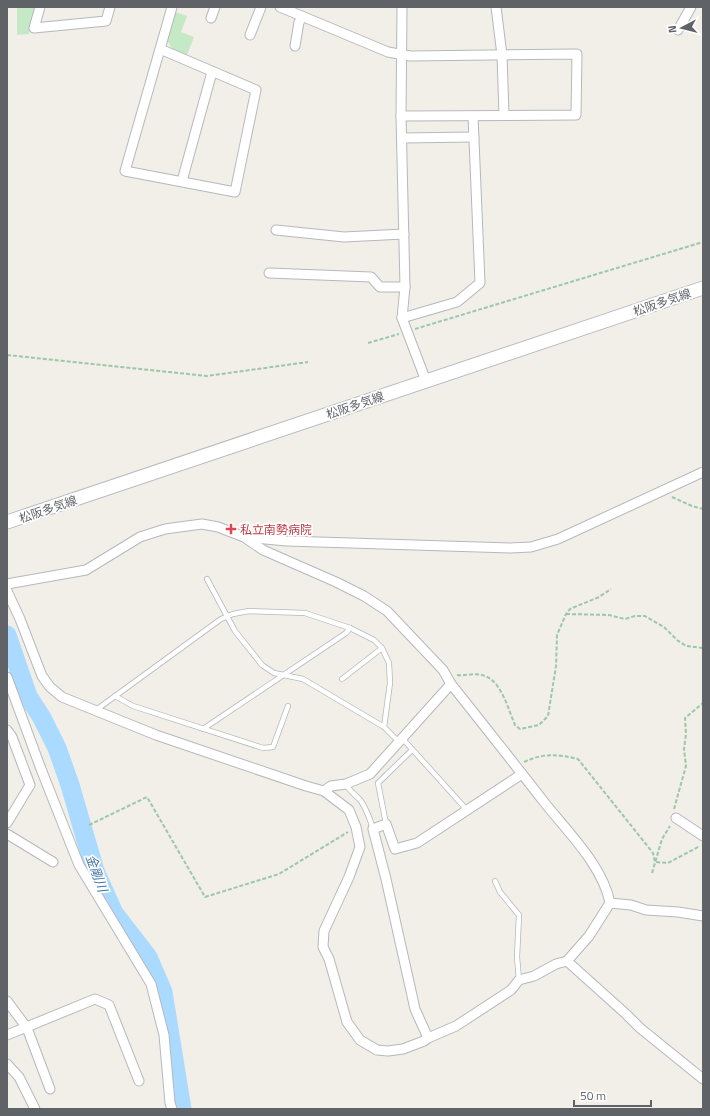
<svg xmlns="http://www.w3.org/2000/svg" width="710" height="1116" viewBox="0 0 710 1116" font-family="'Titillium Web','Noto Sans JP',sans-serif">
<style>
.green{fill:#c5e8c5}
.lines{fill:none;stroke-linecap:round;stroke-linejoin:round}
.river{stroke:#aadaff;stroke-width:19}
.service-casing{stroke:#b5b8bc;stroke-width:6}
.minor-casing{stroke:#b5b8bc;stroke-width:11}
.secondary-casing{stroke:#b6babf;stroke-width:15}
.path{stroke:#9cc7a9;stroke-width:2;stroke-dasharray:4 2;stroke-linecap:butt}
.service{stroke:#fff;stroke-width:4.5}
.minor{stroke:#fff;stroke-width:9}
.secondary{stroke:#fff;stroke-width:13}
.health-dot{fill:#e0444e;stroke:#fff;stroke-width:1.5}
.labels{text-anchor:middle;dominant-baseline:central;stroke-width:3.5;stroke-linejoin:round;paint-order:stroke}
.street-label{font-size:12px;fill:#5f6368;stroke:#fff}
.health-label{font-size:12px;fill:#be3a42;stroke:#fff;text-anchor:start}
.water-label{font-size:13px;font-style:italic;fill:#4174aa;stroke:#fff}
</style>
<rect width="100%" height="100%" fill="#f1efe8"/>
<g class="green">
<path d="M17,7H36L29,34L17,35Z"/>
<path d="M175,12L187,16L181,32L194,37L187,55L173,50L167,40Z"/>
</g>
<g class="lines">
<path class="river" d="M7,635L28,696L42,718L57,748L70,785L95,871L108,900L114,913L148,957L163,992L182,1109"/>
<defs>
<g id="service">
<path d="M207,579L235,631L262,665L274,673L303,679L384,727"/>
<path d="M342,679L382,648"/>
<path d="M115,696L133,706L263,748L273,747L288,706"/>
<path d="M96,710L221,619L233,614L249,611L305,613L350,628L374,640L382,648L389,663L390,683L384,727L399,742"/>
<path d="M203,729L346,633L350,628"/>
<path d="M402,738L467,810"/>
<path d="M346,784C350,792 356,795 361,801C367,810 370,819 373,829"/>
<path d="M386,824L378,783L412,750"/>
<path d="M495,881L500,892L519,915L517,957L519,980"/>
</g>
<g id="minor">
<path d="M40,7L34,28L106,21L110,7"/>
<path d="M280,7L388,52L410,56L577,54L576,115L401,116"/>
<path d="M402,7L401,116L405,287L402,318L426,381"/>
<path d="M496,7L502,55L504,115"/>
<path d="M211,18L215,7"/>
<path d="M678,30L691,7"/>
<path d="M250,35L261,7"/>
<path d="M295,46L299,22L303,17"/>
<path d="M160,49L256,90L235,192L125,171Z"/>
<path d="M160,49L172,7"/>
<path d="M402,138L474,137"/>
<path d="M182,181L212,72"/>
<path d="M276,230L344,237L404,234"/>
<path d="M269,273L371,277L380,287H405"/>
<path d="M402,318L457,302L480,283L473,116"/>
<path d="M245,537L287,541L510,548L531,547L558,539L703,472"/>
<path d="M7,584L86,570L140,537L165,529L202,524L218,527L244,537L263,550L336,582L364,596L387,611L443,670L451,684C482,723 513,762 544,802C567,831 603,866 610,903L589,936L567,961L556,964L534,976L519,980L511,990L456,1026L428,1038L424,1041L403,1049L388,1051L377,1050L360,1040L347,1022L329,959L323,947L324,931L349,877L360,847L356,827L349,810L324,791L306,786L156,735L62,697L50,687L42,676L20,619L7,591"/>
<path d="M7,677L41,769L79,865L151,984L164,1035L170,1103L172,1109"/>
<path d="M7,730L12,737L30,785L7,823"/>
<path d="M324,791L331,786L346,784L370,774L451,684"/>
<path d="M676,818L703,836"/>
<path d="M7,834L53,862"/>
<path d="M610,903L631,905L646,910L678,912L703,916"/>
<path d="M567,961L626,1014L640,1028L703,1079"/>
<path d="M7,1001L27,1028L50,1089"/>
<path d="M7,1035L95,999L109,1005L139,1081"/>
<path d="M428,1038L415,1009L386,879L373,829L386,824L395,849L417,843L522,774"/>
<path d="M7,1064L19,1077L35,1109"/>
</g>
<path id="secondary" d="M7,522L703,288"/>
</defs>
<use href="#service" class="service-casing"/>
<use href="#minor" class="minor-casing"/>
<use href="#secondary" class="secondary-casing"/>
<g class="path">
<path d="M415,329L703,242"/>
<path d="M368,343L399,334"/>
<path d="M7,355L207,376L308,362"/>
<path d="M672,497L692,506L703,509"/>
<path d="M566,614L609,615L625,619L635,616H645L664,627L677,640L686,646L703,648"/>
<path d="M457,675C465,676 474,673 482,675C501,679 508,709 515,725L520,729L539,725L548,716L556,666L557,635L566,614L570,609L599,597L611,589"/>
<path d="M524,762C543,753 557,754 578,759L653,853L655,862L668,863L700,846"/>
<path d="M674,809L686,766L684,749L686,734L685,718L703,703"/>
<path d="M89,825L147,797L205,897L279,874L348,832"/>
<path d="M652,873L662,839L670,826"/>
</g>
<use href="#service" class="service"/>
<use href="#minor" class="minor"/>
<use href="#secondary" class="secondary"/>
</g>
<path class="health-dot" d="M229 523h4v4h4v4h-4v4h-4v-4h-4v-4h4z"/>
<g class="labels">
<g class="street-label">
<text transform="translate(662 302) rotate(-19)">松阪多気線</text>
<text transform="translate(355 405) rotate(-19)">松阪多気線</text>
<text transform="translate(48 509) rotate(-19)">松阪多気線</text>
</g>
<g class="health-label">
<text x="240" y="529">私立南勢病院</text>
</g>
<g class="water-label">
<text transform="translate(97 873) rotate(70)">金剛川</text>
</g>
</g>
<rect width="710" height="1116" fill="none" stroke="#5f6368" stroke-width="16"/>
<g transform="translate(682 28) rotate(263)" stroke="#ffffff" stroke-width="3" paint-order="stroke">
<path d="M0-3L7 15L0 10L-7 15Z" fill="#5f6368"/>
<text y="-6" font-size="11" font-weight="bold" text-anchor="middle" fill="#5f6368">N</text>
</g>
<path d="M574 1100v6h77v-6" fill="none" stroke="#5f6368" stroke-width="2"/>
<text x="580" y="1100" font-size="12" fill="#5f6368" stroke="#ffffff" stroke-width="3" paint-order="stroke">50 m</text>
</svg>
